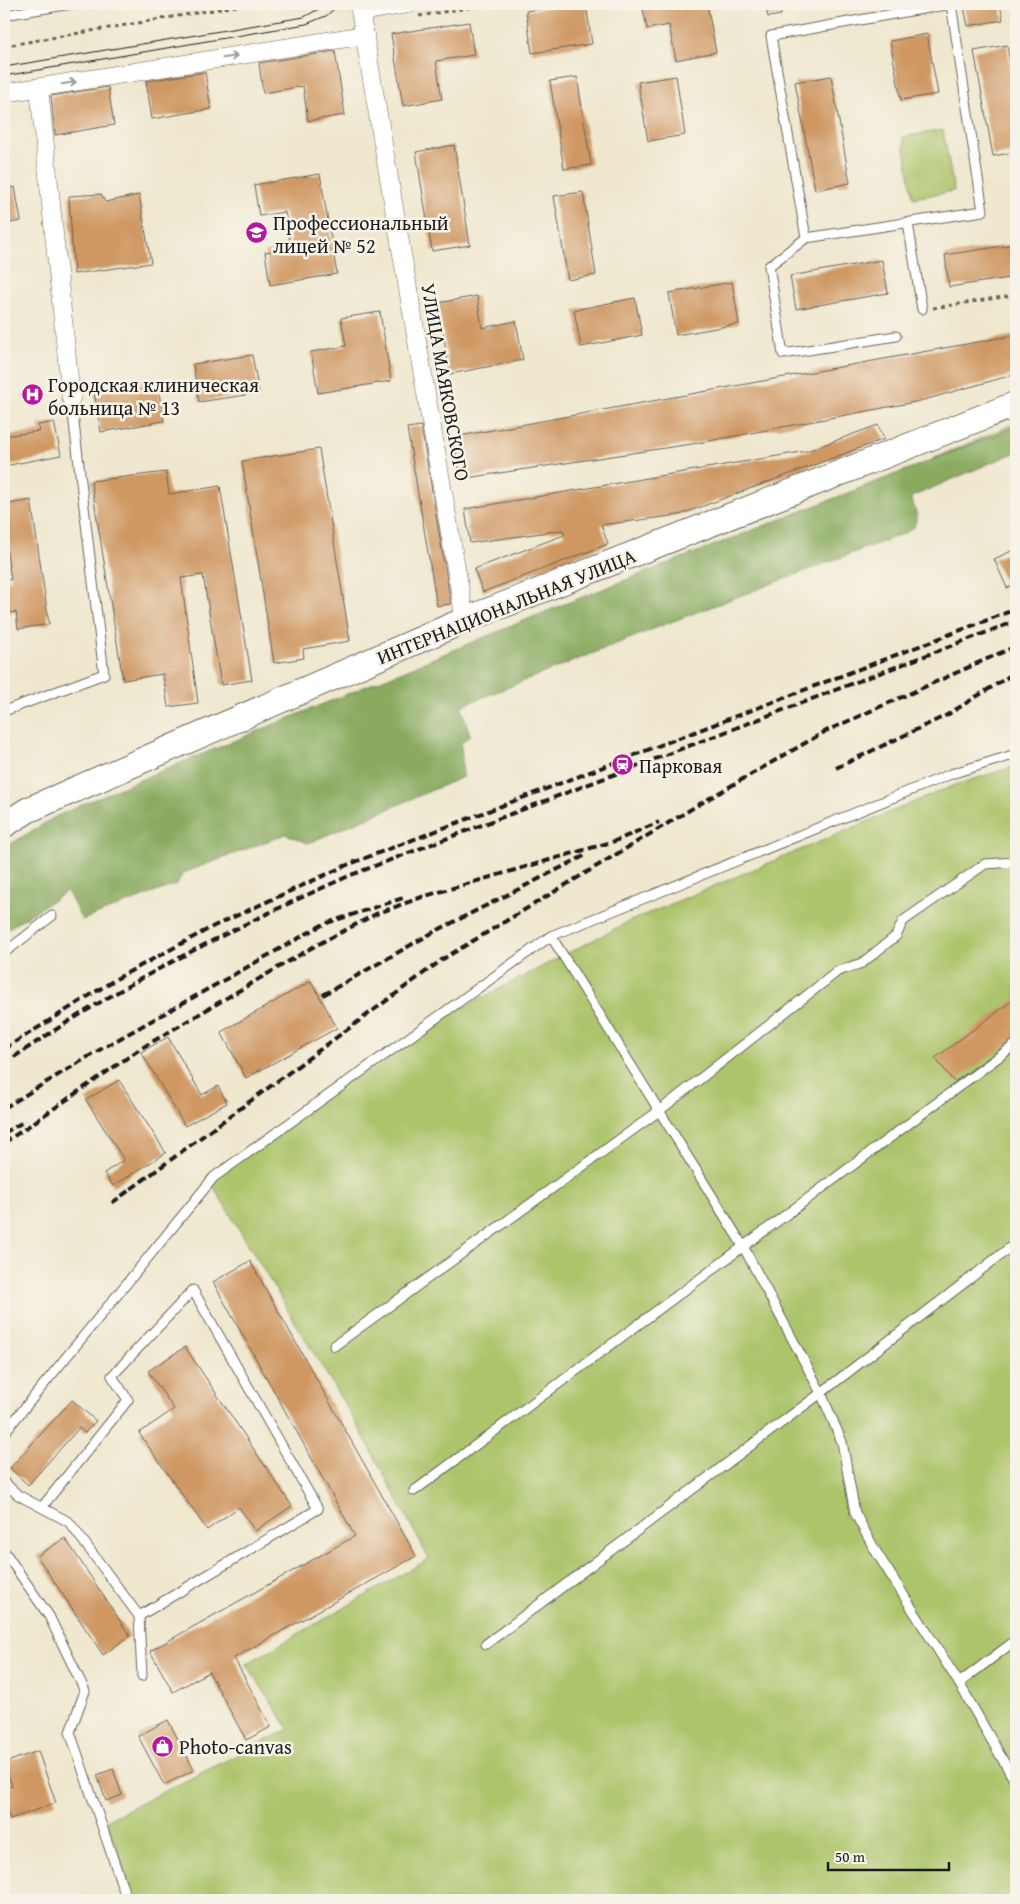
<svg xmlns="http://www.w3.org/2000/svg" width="1020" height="1904" viewBox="0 0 1020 1904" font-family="'Gentium Book Plus',serif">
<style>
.green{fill:#acc46a;stroke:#647043}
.forest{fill:#89aa5e;stroke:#52633d}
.building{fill:#cf9864}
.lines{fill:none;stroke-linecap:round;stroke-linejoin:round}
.service-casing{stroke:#66635a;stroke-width:11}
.minor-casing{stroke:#66635a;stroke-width:19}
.secondary-casing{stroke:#66635a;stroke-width:27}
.path{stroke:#66635a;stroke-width:3;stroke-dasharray:4 4;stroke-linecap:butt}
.service{stroke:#fff;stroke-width:9}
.minor{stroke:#fff;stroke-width:18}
.secondary{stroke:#fff;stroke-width:25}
.tram{stroke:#1c1c1c;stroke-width:1}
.rail{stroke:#1c1c1c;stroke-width:4;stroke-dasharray:8 4;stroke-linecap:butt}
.oneway{stroke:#999}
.labels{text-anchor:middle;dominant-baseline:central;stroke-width:5;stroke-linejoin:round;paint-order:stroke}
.poi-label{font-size:20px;fill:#1c1c1c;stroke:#f7f3e8;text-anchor:start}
.street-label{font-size:20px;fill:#1c1c1c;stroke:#f7f3e8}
</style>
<rect width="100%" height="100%" fill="#f7f3e8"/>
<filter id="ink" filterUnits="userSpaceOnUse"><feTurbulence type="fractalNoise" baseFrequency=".02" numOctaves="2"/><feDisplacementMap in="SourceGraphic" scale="10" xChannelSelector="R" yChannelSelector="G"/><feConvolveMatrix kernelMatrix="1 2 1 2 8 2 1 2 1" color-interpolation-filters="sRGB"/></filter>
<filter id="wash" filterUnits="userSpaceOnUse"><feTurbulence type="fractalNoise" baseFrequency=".0096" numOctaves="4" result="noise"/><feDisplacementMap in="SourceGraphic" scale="20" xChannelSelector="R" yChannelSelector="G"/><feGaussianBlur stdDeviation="1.12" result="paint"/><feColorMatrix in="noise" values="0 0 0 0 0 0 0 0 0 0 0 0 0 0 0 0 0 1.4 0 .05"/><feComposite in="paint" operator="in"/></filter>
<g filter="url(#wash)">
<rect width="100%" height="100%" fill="#efe7ce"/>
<g class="green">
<path d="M943,130L954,191L913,198L903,137Z"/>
<path d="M1016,423V427L932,459Z"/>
<path d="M1016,766V1900H134L107,1820L289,1729L246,1664L429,1559L362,1433L207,1176L422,1029L628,922L955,785Z"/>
</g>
<path class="forest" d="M1016,427V452L911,497L917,516L914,527L905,533L671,622L461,706L470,735L461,743L463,777L308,843L286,834L183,873L177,884L82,920L67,891L4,931V848L55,817L106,794L562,605Z"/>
<g id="blocks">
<g class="building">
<path d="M572,4H586L592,44L532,53L526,11Z"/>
<path d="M642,4H707L716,52L676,60L669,25L647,29Z"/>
<path d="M765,4H779L781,15L768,17Z"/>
<path d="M985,4H1000L1003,20L968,26L964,7Z"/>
<path d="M469,22L474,55L436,61L442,99L403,106L391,34Z"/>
<path d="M927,34L938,94L901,100L890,41Z"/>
<path d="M1007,45L1016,98V152L993,156L974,51Z"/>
<path d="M335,51L345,115L308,121L303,86L263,93L259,63Z"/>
<path d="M205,72L211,109L152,119L146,81Z"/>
<path d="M676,76L685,135L648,141L638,82Z"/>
<path d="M831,76L850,183L815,190L795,82Z"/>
<path d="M577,77L591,165L564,169L550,81Z"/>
<path d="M108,87L114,125L55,135L51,96Z"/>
<path d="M454,145L470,245L432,251L416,152Z"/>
<path d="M320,174L337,274L270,285L265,252L291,248L285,212L259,216L254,185Z"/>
<path d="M15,187L21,221L4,224V189Z"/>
<path d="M583,192L596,275L568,280L554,196Z"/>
<path d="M101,194L105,202L139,195L151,263L74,274L69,196Z"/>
<path d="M1016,244V277L949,287L945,255Z"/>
<path d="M882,260L888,293L796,309L790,276Z"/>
<path d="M732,282L739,324L676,335L669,293Z"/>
<path d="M477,296L482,328L516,321L523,360L450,374L438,303Z"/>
<path d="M635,298L642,335L581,347L574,310Z"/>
<path d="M380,312L391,381L318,393L311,352L346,346L341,318Z"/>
<path d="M1016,335V374L920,401L698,443L460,479L454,437Z"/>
<path d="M252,355L259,393L199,402L193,364Z"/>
<path d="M157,382L164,421L101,432L94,392Z"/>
<path d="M54,422L61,455L4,466V436L40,431L38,425Z"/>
<path d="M878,425L884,439L679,515L601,525L608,544L483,592L474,569L564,535L563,530L470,543L465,509L807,451Z"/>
<path d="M421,426L451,604L437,606L407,428Z"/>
<path d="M319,449L350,641L303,649L304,658L274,663L242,461Z"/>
<path d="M166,472L169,494L220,486L252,680L221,685L203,575L181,578L198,703L168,707L163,674L123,680L91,481Z"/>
<path d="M31,500L49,624L18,629L16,612L8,613L4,581L11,579L6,547L4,548V505Z"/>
<path d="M1016,549V584L1007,588L994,559Z"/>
<path d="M311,981L337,1028L246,1078L221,1032Z"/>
<path d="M1016,998V1038L954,1082L935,1058Z"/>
<path d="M168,1037L202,1095L218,1086L227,1103L185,1126L141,1052Z"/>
<path d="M119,1080L166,1153L113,1186L104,1173L124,1160L86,1100Z"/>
<path d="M250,1261L416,1556L234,1658L271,1727L246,1740L209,1672L173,1692L150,1651L355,1536L213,1282Z"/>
<path d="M185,1347L292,1506L255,1531L239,1507L207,1530L139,1433L174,1409L148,1371Z"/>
<path d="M72,1400L96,1421L85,1433L79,1428L28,1485L10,1468Z"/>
<path d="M65,1538L130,1636L103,1655L37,1556Z"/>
<path d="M168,1720L194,1770L164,1785L138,1736Z"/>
<path d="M38,1751L56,1803L10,1819L4,1802V1789L12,1786L4,1763Z"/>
<path d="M113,1769L122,1795L106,1801L97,1775Z"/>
</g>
</g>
</g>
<g filter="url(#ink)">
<use href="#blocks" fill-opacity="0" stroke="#66635a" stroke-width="1"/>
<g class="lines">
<defs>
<g id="service">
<path d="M4,15L71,4"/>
<path d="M908,223L922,309"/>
<path d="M806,238L983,211L951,4L899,13"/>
<path d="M896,336L783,354L769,266L806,238L771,36L899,13L897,4"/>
<path d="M4,711L104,674L71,398"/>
<path d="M551,936L743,1246L821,1393L842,1442L855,1513L875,1550L959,1683L1016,1783"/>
<path d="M4,953L52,916"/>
<path d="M334,1346L659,1111L838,971L862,963L896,936L903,921L985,864L1014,862"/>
<path d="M4,1433L214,1177L551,936L951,774L1016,754"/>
<path d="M4,1482L18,1495L69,1522L139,1616L142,1676"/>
<path d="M414,1491L1016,1044"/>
<path d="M42,1507L128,1400L112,1376L193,1290L318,1509L139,1616"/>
<path d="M4,1551L49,1616L85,1691L70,1732L127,1900"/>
<path d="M486,1644L821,1393L1016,1243"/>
<path d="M959,1683L1016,1640"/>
</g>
<g id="minor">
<path d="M359,4L465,620"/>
<path d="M361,12L408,4"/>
<path d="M39,88L71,398"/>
<path d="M4,93L365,35"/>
</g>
<path id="secondary" d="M4,825L28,810L465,620L1016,404"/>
</defs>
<use href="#service" class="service-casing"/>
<use href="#minor" class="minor-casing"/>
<use href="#secondary" class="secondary-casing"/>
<g class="path">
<path d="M419,16L491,4"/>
<path d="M4,46L248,4"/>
<path d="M933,308L1016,295"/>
</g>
<use href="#service" class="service"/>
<use href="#minor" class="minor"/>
<use href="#secondary" class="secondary"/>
<g class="tram">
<path d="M4,67L304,17L328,4"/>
<path d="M4,76L306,24L326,16L340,4"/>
</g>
<g class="rail">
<path d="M836,768L947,715L1016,672"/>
<path d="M323,995L432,933L586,855"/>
<path d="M4,1049L116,979L214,926L347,865L1016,609"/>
<path d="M4,1064C115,987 228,930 351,875L1016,621"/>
<path d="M4,1108L101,1049L324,924L403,898"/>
<path d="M4,1133L25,1121"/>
<path d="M4,1143L140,1049L313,947L376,914L422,897L615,841L659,822"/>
<path d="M112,1203L443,959L698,805L826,731L1016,646"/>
</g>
</g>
<defs><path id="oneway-shaft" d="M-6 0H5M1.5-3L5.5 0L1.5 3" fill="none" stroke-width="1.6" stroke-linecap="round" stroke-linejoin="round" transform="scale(1.25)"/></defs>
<g class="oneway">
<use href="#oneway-shaft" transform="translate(230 57) rotate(-9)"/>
<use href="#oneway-shaft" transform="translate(69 83) rotate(-9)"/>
</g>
</g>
<defs>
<symbol id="university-disc" viewBox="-11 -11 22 22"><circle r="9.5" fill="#b5179e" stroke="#f7f3e8"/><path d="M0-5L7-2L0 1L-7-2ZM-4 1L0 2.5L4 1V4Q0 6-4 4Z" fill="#fff"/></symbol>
<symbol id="hospital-disc" viewBox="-11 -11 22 22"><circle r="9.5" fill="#b5179e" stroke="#f7f3e8"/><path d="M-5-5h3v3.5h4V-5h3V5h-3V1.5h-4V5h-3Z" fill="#fff"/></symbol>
<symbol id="station-disc" viewBox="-11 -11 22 22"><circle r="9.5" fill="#b5179e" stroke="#f7f3e8"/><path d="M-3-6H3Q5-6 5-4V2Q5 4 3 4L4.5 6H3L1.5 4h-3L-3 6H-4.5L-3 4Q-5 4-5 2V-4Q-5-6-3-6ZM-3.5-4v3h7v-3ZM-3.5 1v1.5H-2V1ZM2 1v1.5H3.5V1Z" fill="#fff"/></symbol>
<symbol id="shop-disc" viewBox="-11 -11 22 22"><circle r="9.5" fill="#b5179e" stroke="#f7f3e8"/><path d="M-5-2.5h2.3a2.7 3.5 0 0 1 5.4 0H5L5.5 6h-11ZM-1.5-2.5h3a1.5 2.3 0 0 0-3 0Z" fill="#fff"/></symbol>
</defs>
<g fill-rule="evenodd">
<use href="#university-disc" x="244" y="220" width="25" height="25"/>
<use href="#hospital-disc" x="20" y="382" width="25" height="25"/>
<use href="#station-disc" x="610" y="752" width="25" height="25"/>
<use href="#shop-disc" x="150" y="1734" width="25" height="25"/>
</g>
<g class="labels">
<g class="poi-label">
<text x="273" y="222">Профессиональный<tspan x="273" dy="23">лицей № 52</tspan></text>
<text x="48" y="384">Городская клиническая<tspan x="48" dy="23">больница № 13</tspan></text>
<text x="639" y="765">Парковая</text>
<text x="179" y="1746">Photo-canvas</text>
</g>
<g class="street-label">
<text transform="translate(446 382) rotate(80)">УЛИЦА МАЯКОВСКОГО</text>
<text transform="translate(506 606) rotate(-22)">ИНТЕРНАЦИОНАЛЬНАЯ УЛИЦА</text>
</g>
</g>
<rect width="1020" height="1904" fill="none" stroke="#f7f3e8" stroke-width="20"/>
<path d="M828 1862v8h121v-8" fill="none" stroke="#1c1c1c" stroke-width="2.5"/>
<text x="835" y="1862" font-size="15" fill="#1c1c1c" stroke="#f7f3e8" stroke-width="4" paint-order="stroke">50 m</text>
</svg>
